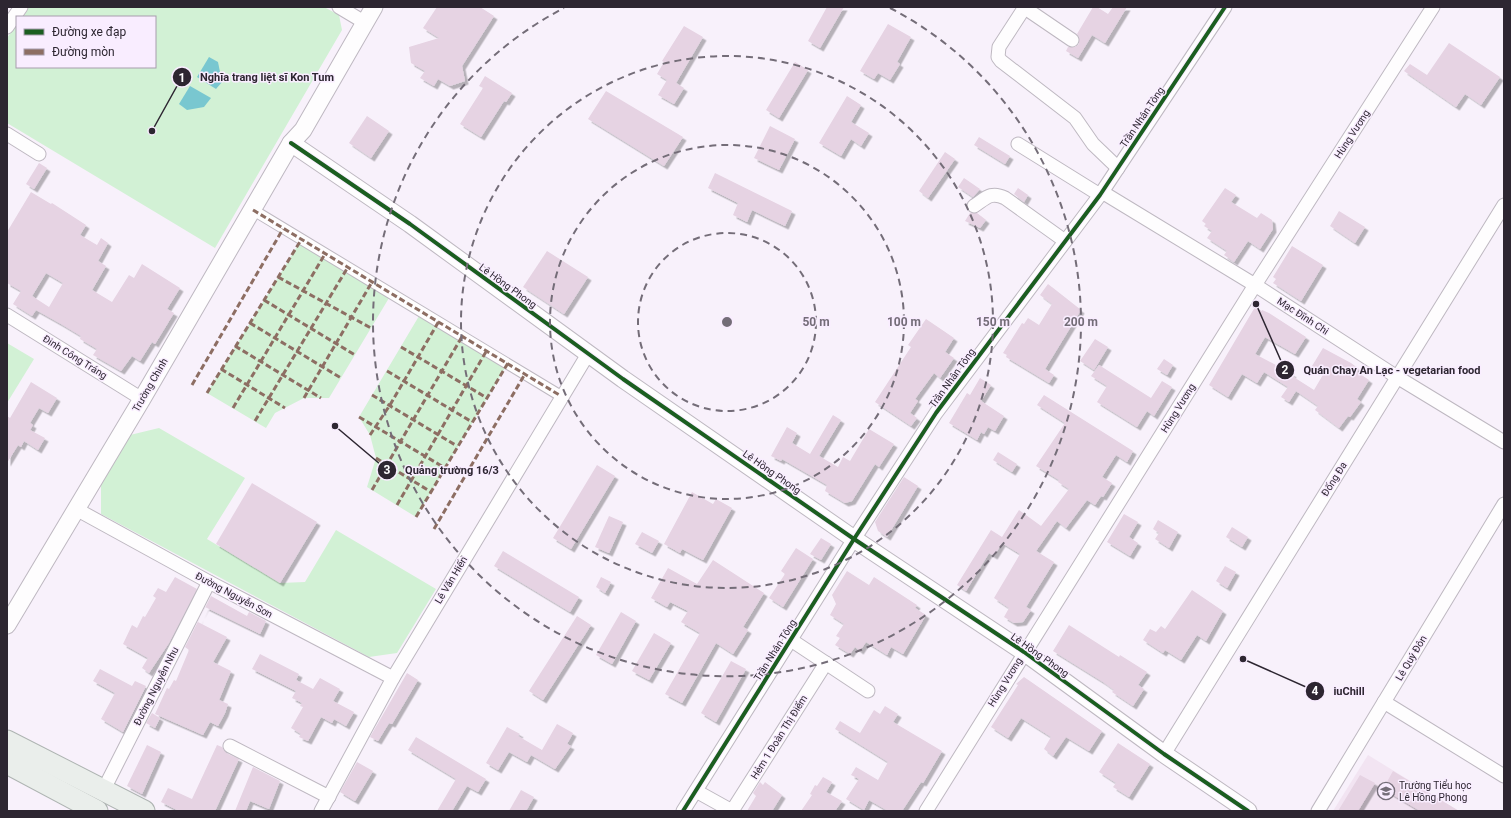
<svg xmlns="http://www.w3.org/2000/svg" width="1511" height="818" viewBox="0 0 1511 818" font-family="Roboto,sans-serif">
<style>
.education{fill:#f2e4f2}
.green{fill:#d2f1d5}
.water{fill:#79c7d0}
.building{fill:#e6d3e3;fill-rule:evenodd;filter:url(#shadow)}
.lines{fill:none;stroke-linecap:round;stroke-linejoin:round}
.pedestrian-casing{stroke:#beb8c1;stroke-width:12}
.minor-casing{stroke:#beb8c1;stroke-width:15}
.tertiary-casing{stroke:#beb8c1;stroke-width:19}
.primary-casing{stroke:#aeb4b2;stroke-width:23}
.pedestrian{stroke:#fefdfe;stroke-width:10}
.minor{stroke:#fefdfe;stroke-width:13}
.tertiary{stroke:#fefdfe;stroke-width:17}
.primary{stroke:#eaeeeb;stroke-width:21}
.quiet{stroke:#8d6e63;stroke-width:3;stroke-dasharray:6 3;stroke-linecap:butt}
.cycleway-casing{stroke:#f9edff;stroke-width:6}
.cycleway{stroke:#1b5e20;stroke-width:4}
.ring{fill:none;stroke:#746d78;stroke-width:2;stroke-dasharray:7 5}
.labels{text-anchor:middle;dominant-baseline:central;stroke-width:3;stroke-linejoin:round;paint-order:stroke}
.street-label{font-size:10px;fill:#2d2631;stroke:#f9edff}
.poi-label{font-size:10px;fill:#2d2631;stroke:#f9edff;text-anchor:start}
.centre{fill:#746d78;stroke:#f9edff;stroke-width:2}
.ring-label{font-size:12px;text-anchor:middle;font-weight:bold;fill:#746d78;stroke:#f9edff;stroke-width:3;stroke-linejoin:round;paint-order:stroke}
.leader{fill:none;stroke:#2d2631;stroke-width:1.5}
.callout-dot{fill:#2d2631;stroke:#f9edff;stroke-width:1.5}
.mark-label{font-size:12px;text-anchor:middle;font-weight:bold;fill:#fff}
.callout-label{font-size:11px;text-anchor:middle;font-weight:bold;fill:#2d2631;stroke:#f9edff;stroke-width:3;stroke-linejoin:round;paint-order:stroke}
</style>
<defs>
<filter id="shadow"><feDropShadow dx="3.5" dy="3.5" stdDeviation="0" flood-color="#0004"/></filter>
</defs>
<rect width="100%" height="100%" fill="#f8f1fb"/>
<path class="education" d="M1368,755L1459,811H1333Z"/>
<g class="green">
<path d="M28,7H324L339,15L342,30L215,248L7,123V38L17,23V67H155V17H21Z"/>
<path d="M301,240L392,293L329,398H304L275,413L266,428L207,393Z"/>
<path d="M422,311L508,363L416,517L367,487L376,458L370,435L359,417Z"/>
<path d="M7,343L34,359L7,403Z"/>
<path d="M159,428L245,478L207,539L280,583L305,582L336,530L436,589L397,653L369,657L101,514V483L130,435Z"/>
</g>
<g class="water">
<path d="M209,57L218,62L222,82L216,89L197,77Z"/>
<path d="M190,86L211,98L204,107L187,110L179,104Z"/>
</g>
<g class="building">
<path d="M437,7H480L494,16L462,66L465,81L450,86L438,79L434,86L420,78L425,71L411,63L409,47L439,38L423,28Z"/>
<path d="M827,7H844L820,48L808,41Z"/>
<path d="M1093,7H1097L1108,14L1113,7H1127L1105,43L1092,35L1078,58L1066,51L1068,47H1075L1079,44V37L1077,34Z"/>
<path d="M888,24L911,37L897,62L900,64L890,80L878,73L874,79L860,71Z"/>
<path d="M684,26L703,37L676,83L684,88L674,104L658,95L667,80L657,74L664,62L662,61Z"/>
<path d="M1449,43L1500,77L1481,105L1465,94L1456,107L1404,71L1410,64L1427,75Z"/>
<path d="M795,62L808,70L779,118L766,110Z"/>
<path d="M485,76L512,93L506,102L504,101L481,137L460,124L483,88L479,86Z"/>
<path d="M606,91L683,137L664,166L588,119Z"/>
<path d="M847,96L861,105L851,122L869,133L861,146L851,139L841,156L819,143Z"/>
<path d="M367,116L389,131L371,158L349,143Z"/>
<path d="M770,126L795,139L779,170L754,158Z"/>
<path d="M979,137L1010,156L1005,164L974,145Z"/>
<path d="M945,152L955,159L928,198L919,191Z"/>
<path d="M39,163L47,168L34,189L26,184Z"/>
<path d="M715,173L792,211L785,226L752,210L747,222L733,215L738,203L708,188Z"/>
<path d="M964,178L980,189L973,197L958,187Z"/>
<path d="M1018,188L1028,195L1024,202L1014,194Z"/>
<path d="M1225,188L1236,195L1231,202L1257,218L1261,213L1272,220L1273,229L1260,249L1248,241L1234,262L1224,255L1227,251L1207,238L1212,231L1204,226L1206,224L1202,221Z"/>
<path d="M31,192L51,204L52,203L86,225L80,235L97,245L101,238L108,243L98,261L106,266L92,290L112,302L129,275L134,278L142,264L180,288L167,309L174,313L155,344L152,342L140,361L132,356L121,371L93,355L97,349L80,339L81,336L61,324L36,310L32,316L13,304L21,291L7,283V232ZM46,273L63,283L49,307L32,296Z"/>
<path d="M1339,211L1365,227L1355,243L1330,226Z"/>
<path d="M970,213H977L986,220L980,228L965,221Z"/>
<path d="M1292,246L1323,265L1301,301L1273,283L1276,279L1273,277Z"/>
<path d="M547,251L588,277L564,314L523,287Z"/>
<path d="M1048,284L1081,310L1045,369L1054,375L1049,383L1006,357L1007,355L1003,353L1022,323L1024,324L1028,318L1039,325L1052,304L1040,295Z"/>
<path d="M1255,307L1262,311V310L1269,313L1306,337L1295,354L1265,337L1255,354L1293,374L1292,376L1314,390L1324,373L1312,366L1323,348L1351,363L1359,369L1357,372L1369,380L1357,399L1361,402L1350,417L1348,416L1339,428L1315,410L1318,406L1296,391L1289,402L1281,397L1288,387L1264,372L1257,383L1242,374L1228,397L1209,385Z"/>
<path d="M926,319L954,338L945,352L954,358L940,378L934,373L915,399L918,401L910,413L917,418L911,426L875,402L911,347L908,345Z"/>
<path d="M1095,339L1108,347L1094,370L1080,361Z"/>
<path d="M1164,359L1173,365L1167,375L1157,369Z"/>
<path d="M1099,365L1151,398L1162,381L1172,387L1154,416L1147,411L1137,427L1097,402L1107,386L1091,376Z"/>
<path d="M980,378L991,385L981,401L1004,416L995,431L988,427L984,434L981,432L977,440L949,423L967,393L970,395Z"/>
<path d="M31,382L57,398L48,413L39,408L30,423L33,425L30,430L45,438L38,450L24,441L21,447L18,445L7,463V416L10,418Z"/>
<path d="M1044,395L1133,451L1127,462L1116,455L1102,477L1112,483L1103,497L1101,496L1095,505L1087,500L1066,528L1057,521L1036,551L1054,562L1026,607L1031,610L1023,622L1014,623L1004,617L1009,608L994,598L1020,554L1002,543L994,556L989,553L966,591L957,585L991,530L1002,537L1019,510L1041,526L1069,489L1058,482L1059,480L1036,466L1065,423L1037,405Z"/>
<path d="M833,415L841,420L819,456L838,467L843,457L850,461L869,429L894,444L879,467L875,464L852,501L845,503L825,491L827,485L782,459L781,461L771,456L787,427L797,433L792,443L810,454Z"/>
<path d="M998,452L1017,464L1012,472L993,460Z"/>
<path d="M597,465L615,476L571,549L553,538Z"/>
<path d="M904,477L918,486L887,537L878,531L875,522Z"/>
<path d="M252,483L317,522L280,583L216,544Z"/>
<path d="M692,492L713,504L716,499L732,508L703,560L682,549L680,553L664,544Z"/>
<path d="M1124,514L1138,522L1129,537L1138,543L1130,556L1107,542Z"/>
<path d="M609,516L623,522L609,553L595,547Z"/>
<path d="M1158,520L1178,532L1169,548L1155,539L1159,533L1153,529Z"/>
<path d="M1232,527L1248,537L1242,547L1226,537Z"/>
<path d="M642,532L659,541L652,553L635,544Z"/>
<path d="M821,538L831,544L821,560L810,554Z"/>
<path d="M796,548L813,559L783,607L769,598L785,574L781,571Z"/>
<path d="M503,551L579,597L570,612L494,566Z"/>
<path d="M713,560L764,593L743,627L748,630L733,654L716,643L682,703L665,694L700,633L681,622L688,611L670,602L667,607L651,598L668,568L697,584Z"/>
<path d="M1225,566L1236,572L1227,588L1216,581Z"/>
<path d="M847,571L869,585L874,577L917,605L915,608L926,615L903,654L891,647L887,655L866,642L860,651L855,647L850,654L835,645L840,638L836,636L844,624L830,615L836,604L832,595Z"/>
<path d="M175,577L197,589L169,643L149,673L142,668L148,658L123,644L132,625L137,628L143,616L145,617L156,598L153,596L158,588L166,592Z"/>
<path d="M601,577L611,582L605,593L596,587Z"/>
<path d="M1192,590L1223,611L1206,641L1197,635L1181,660L1165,650L1163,653L1143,640L1150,629L1156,632L1161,626L1165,629Z"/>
<path d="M211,596L247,616L249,612L266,621L260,634L205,607L198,622L227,637L213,662L231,671L219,700L228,704L225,713L218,726L210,722L203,735L155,714L167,688L169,689L174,680L176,681L189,650L185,647Z"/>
<path d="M621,612L636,621L612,664L596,655Z"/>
<path d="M577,616L591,625L543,700L529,691Z"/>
<path d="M1069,625L1119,657L1120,655L1147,672L1138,685L1144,689L1133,706L1112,692L1114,690L1103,682L1053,651Z"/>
<path d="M654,633L671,643L649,680L632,671Z"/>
<path d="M260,654L299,674L296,680L313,689L320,678L340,689L333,701L354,712L346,726L334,719L332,723L321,717L308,741L299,737L301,734L291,728L303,707L300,706L302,703L292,698L296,691L252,669Z"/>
<path d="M731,661L746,669L716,722L701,713Z"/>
<path d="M100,669L132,686L135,681L146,686L123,732L101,719L115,693L93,681Z"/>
<path d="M407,673L418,680L392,724L389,723L378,741L370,737Z"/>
<path d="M1024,677L1102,731L1089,751L1066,737L1053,756L1044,749L1051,737L1021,718L1008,738L991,727L1018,685L1016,684Z"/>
<path d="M885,706L898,714L893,722L942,751L923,783L921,782L902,811H888L869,800L864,810L846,799L859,779L851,775L856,767L878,780L888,762L835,729L840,721L860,733L874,710L880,714Z"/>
<path d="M152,713L160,718L155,728L146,723Z"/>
<path d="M557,724L573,733L567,744L571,746L555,769L531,755L527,762L509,752L498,770L486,763L507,727L520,734L518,736L542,750Z"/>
<path d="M416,737L486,779L478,792L467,786L452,811H437L456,779L408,750Z"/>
<path d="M1118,743L1150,764L1129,797L1113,787L1116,783L1099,772Z"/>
<path d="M147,745L161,752L142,794L127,786Z"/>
<path d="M217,745L222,747L226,753L239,759L215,811H179L161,802L168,788L192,799Z"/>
<path d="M357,762L373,771L355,801L340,792Z"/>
<path d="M253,767L280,781L269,809L250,801L246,811H235Z"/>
<path d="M1393,771L1459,811H1420L1383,789Z"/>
<path d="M1360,775L1375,783L1358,811H1338Z"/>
<path d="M823,777L832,782L826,792L842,801L835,811H801L812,795L810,794L815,785L817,786Z"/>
<path d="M760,782L763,785L765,782L782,795L772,811H747L756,796L753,793Z"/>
<path d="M521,790L534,797L526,811H509Z"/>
</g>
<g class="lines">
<defs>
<path id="pedestrian" d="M253,210L561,396"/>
<g id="minor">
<path d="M339,7L359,19"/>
<path d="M1025,7L999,47L998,57L1001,61L1075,118L1093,144L1118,168"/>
<path d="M1025,8L1072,40"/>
<path d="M7,27L21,7"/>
<path d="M7,134L39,154"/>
<path d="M1018,144L1100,195"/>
<path d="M1102,192L1255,285L1397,377L1504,442"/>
<path d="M974,206C986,198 991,191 1005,198L1065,241"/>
<path d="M7,315L142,399"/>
<path d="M76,509L209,582L393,678"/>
<path d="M791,640L868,691"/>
<path d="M1384,702L1504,776"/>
<path d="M230,746L329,797"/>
<path d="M1164,754L1504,205"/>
<path d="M104,789L209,582"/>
<path d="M696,791L732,811L826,663"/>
<path d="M321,811L393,678L588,354"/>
<path d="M683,811L854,539L936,413L1100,195L1225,7"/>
<path d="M926,811L1255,285L1433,7"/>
<path d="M1318,811L1504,504"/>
</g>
<g id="tertiary">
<path d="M291,143L410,224L623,379L854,539L1024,652L1164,754L1248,811"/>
<path d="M7,625L142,399L291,143L303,130L374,7"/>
</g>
<g id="primary">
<path d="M7,741L144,811"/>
<path d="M7,763L97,811"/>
</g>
</defs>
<use href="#pedestrian" class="pedestrian-casing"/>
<use href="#minor" class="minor-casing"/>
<use href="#tertiary" class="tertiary-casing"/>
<use href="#primary" class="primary-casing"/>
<use href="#pedestrian" class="pedestrian"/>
<use href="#minor" class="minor"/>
<use href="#tertiary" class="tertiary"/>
<use href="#primary" class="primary"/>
<g class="quiet">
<path d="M253,210L561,396"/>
<path d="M278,277L371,328"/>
<path d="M264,300L355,355"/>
<path d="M250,323L341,378"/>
<path d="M235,346L321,398"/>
<path d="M401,347L487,398"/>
<path d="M221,369L285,408"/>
<path d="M387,371L472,422"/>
<path d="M192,385L283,229"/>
<path d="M207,393L301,240"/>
<path d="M372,395L457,446"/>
<path d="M304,398L372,282"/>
<path d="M233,408L325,254"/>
<path d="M359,417L445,468L508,363"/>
<path d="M255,421L348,267"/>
<path d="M370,435L390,405L439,321"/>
<path d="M376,458L431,492L445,468"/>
<path d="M372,490L463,335"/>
<path d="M397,505L487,350"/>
<path d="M416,517L431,492"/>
<path d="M434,529L525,374"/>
</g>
<defs>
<g id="cycleway">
<path d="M291,143L410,224L623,379L854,539L1024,652L1164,754L1248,811"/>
<path d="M683,811L854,539L936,413L1100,195L1225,7"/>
</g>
</defs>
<use href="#cycleway" class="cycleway-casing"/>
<use href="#cycleway" class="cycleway"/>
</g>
<g class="ring">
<circle cx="727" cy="322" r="89"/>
<circle cx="727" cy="322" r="177"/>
<circle cx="727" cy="322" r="266"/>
<path d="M890 8A354 354 0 1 1 564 8"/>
</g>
<defs>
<symbol id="school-ring" viewBox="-11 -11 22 22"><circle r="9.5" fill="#f9edff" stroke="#746d78" stroke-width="1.5"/><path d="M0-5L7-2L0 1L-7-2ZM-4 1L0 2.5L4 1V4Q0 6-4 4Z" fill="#746d78"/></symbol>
</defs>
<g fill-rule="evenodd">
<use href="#school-ring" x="1376" y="781" width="20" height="20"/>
</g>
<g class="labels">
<g class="street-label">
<text transform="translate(1142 117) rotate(-56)">Trần Nhân Tông</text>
<text transform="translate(1352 134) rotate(-57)">Hùng Vương</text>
<text transform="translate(508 286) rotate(36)">Lê Hồng Phong</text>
<text transform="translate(1303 316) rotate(33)">Mạc Đĩnh Chi</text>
<text transform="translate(75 357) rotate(32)">Đinh Công Tráng</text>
<text transform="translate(952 378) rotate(-54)">Trần Nhân Tông</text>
<text transform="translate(150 385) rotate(-60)">Trường Chinh</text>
<text transform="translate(1178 408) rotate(-58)">Hùng Vương</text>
<text transform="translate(772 472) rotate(35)">Lê Hồng Phong</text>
<text transform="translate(1334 479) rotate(-58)">Đống Đa</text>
<text transform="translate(451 580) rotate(-59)">Lê Văn Hiến</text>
<text transform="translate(234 595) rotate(28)">Đường Nguyễn Sơn</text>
<text transform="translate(775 650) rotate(-58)">Trần Nhân Tông</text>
<text transform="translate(1040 655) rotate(35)">Lê Hồng Phong</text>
<text transform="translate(1411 658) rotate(-59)">Lê Quý Đôn</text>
<text transform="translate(1005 682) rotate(-58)">Hùng Vương</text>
<text transform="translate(156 686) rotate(-63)">Đường Nguyễn Nhu</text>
<text transform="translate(779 737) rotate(-58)">Hẻm 1 Đoàn Thị Điểm</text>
</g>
<g class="poi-label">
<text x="1399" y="785">Trường Tiểu học<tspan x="1399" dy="12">Lê Hồng Phong</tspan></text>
</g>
</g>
<circle cx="727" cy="322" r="6" class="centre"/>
<g class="ring-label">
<text x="816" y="326">50 m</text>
<text x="904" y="326">100 m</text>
<text x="993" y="326">150 m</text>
<text x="1081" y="326">200 m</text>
</g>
<path class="leader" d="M152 131L182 77M1256 304L1285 370M335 426L387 470M1243 659L1315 691"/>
<g class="callout-dot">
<circle cx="152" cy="131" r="4"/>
<circle cx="1256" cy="304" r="4"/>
<circle cx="335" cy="426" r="4"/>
<circle cx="1243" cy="659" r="4"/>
<circle cx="182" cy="77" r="10"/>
<circle cx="1285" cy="370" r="10"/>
<circle cx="387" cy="470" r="10"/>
<circle cx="1315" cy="691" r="10"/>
</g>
<g class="mark-label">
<text x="182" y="82">1</text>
<text x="1285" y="374">2</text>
<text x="387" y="474">3</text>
<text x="1315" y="695">4</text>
</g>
<g class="callout-label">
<text x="267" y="81">Nghĩa trang liệt sĩ Kon Tum</text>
<text x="1392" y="374">Quán Chay An Lạc - vegetarian food</text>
<text x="452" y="474">Quảng trường 16/3</text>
<text x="1349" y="695">iuChill</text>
</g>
<rect width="1511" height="818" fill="none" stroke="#2d2631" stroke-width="16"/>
<rect x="16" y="16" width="140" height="52" fill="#f9edff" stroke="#a79dad"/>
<rect x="24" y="29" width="20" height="6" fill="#1b5e20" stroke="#a79dad"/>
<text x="52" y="36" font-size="12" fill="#2d2631">Đường xe đạp</text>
<rect x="24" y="49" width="20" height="6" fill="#8d6e63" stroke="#a79dad"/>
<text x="52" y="56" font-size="12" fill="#2d2631">Đường mòn</text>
</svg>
